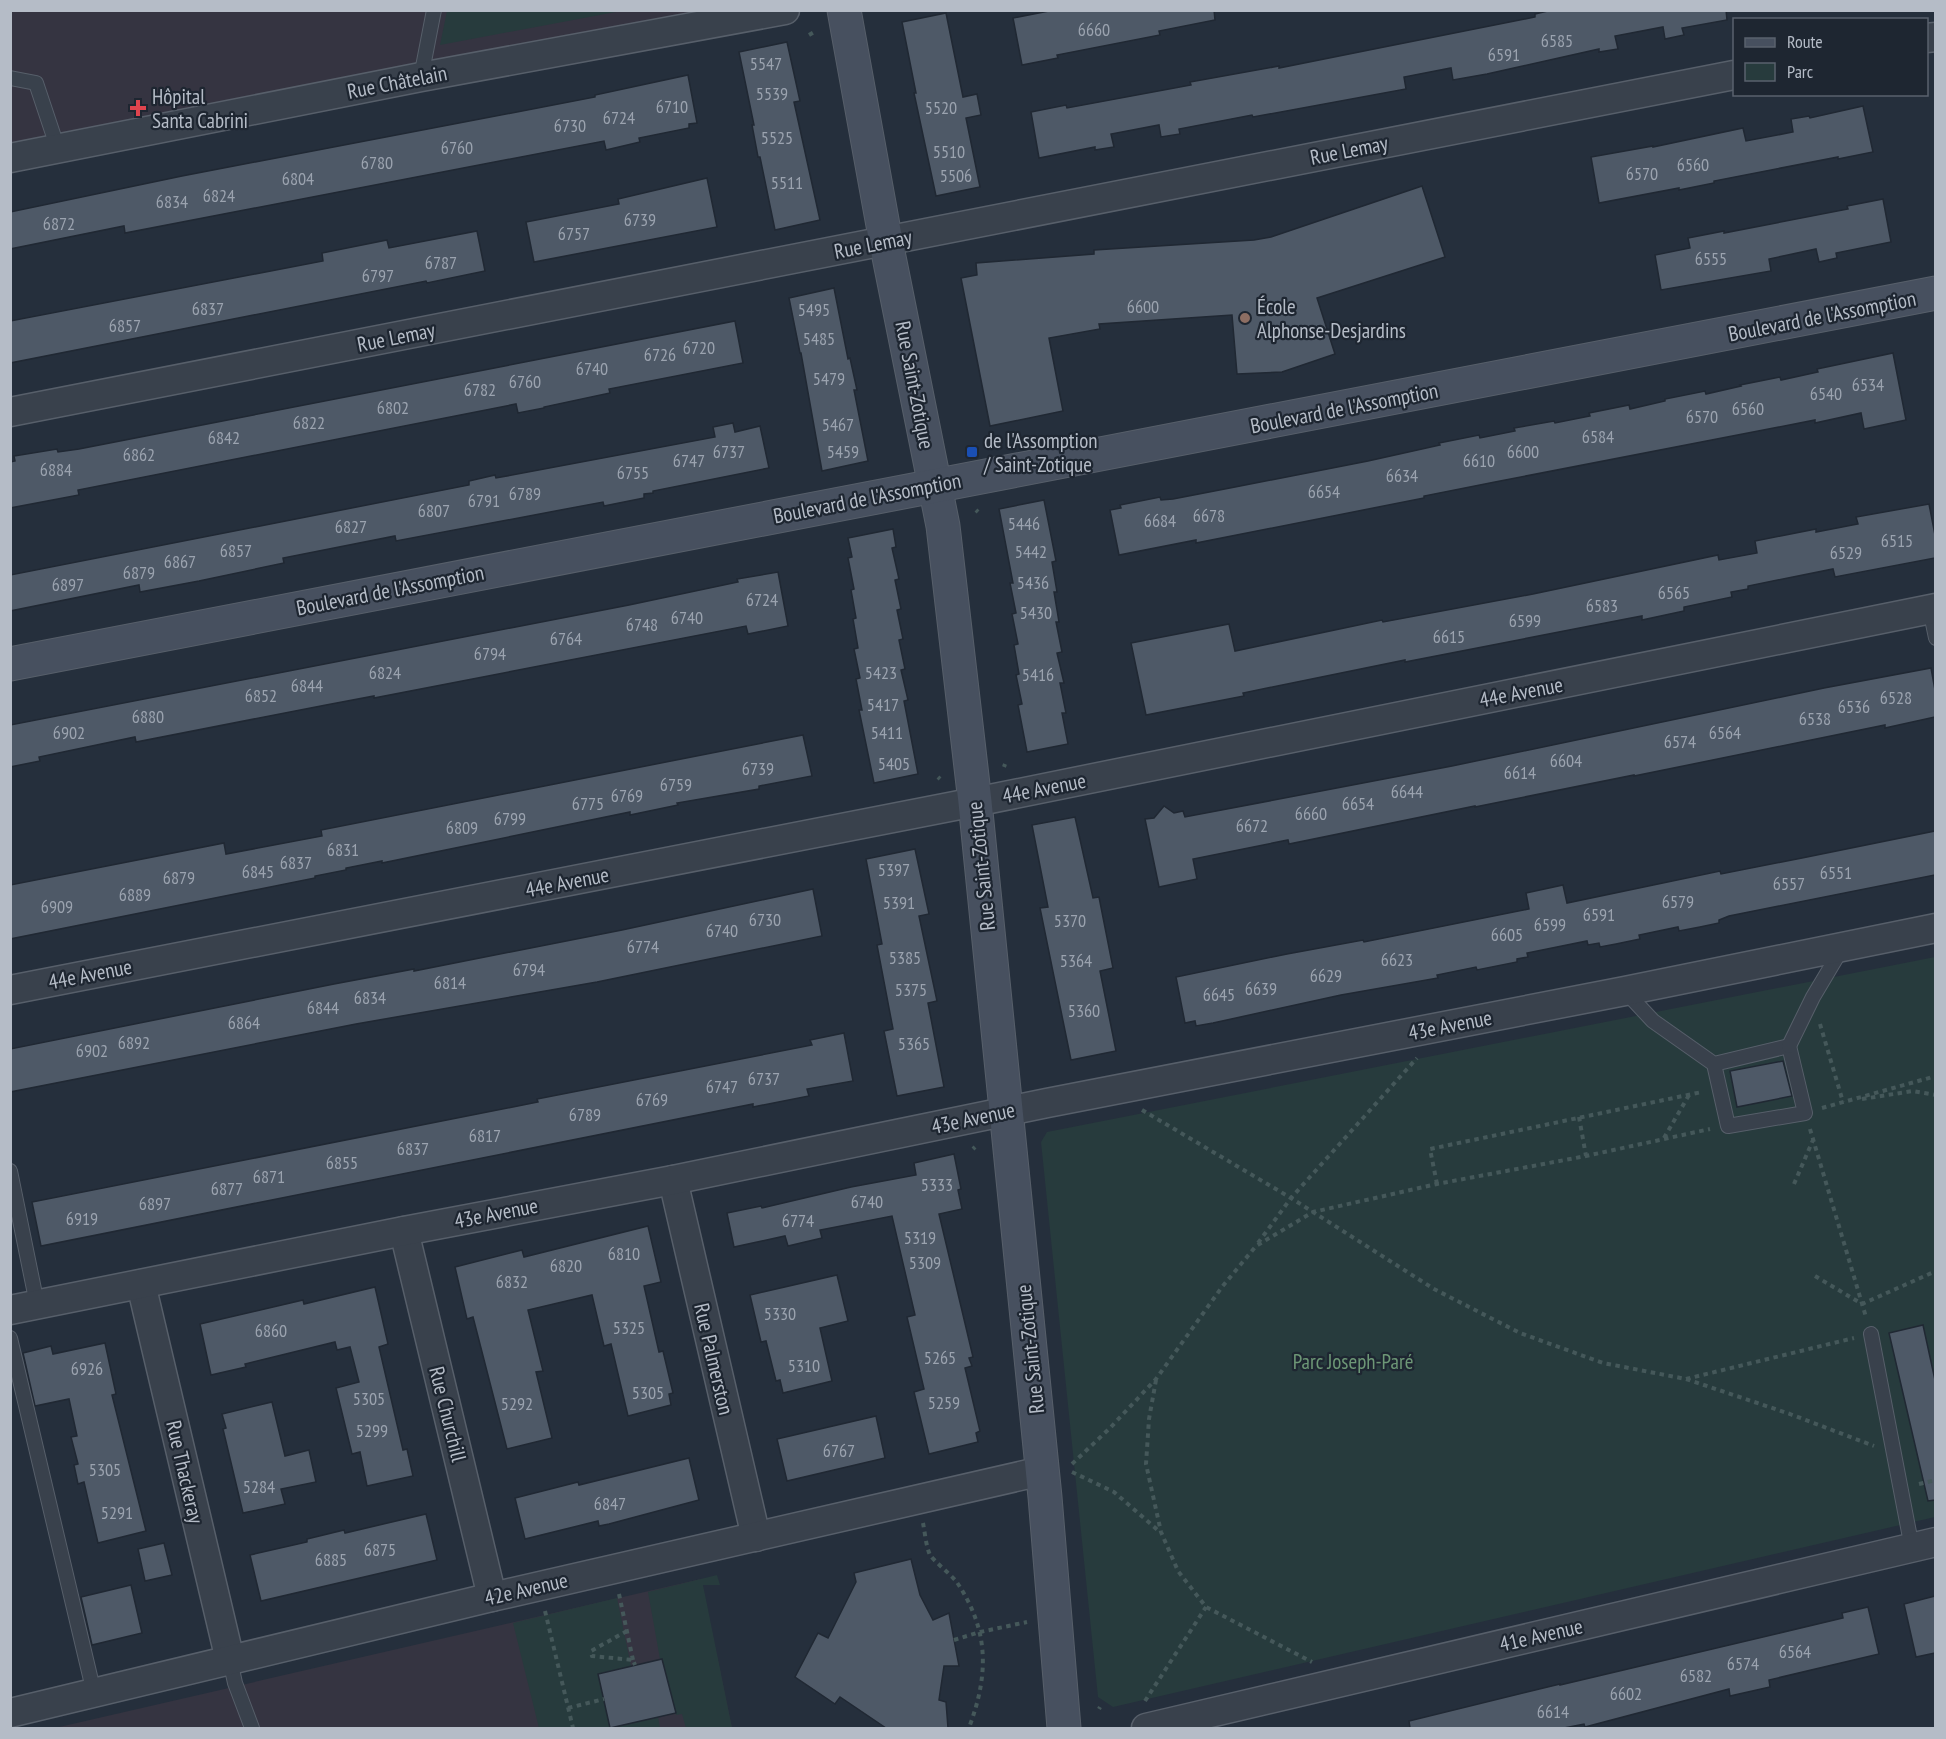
<svg xmlns="http://www.w3.org/2000/svg" width="1946" height="1739" viewBox="0 0 1946 1739" font-family="'PT Sans Narrow',sans-serif">
<style>
.medical{fill:#353441}
.green{fill:#273b3d}
.building{fill:#4e5967;stroke:#202833;stroke-width:1.5}
.lines{fill:none;stroke-linecap:round;stroke-linejoin:round}
.lane-casing{stroke:#575f6a;stroke-width:16}
.street-casing{stroke:#575f6a;stroke-width:31}
.secondary-casing{stroke:#575f6a;stroke-width:35}
.path{stroke:#45585a;stroke-width:4;stroke-dasharray:4.5 4.5;stroke-linecap:butt}
.lane{stroke:#39414c;stroke-width:14}
.street{stroke:#39414c;stroke-width:28}
.secondary{stroke:#47505f;stroke-width:33}
.health-dot{fill:#e0444e;stroke:#1e2631;stroke-width:2}
.education-dot{fill:#8d6e63;stroke:#1e2631;stroke-width:2}
.transit-dot{fill:#1a4fb4;stroke:#1e2631;stroke-width:2}
.labels{text-anchor:middle;dominant-baseline:central;stroke-width:4.5;stroke-linejoin:round;paint-order:stroke}
.number-label{font-size:18px;fill:#9ba3af}
.street-label{font-size:21px;fill:#b5bcc7;stroke:#1e2631}
.poi-label{font-size:21px;fill:#b5bcc7;stroke:#1e2631;text-anchor:start}
.park-label{font-size:21px;fill:#6d9776;stroke:#1e2631}
</style>
<rect width="100%" height="100%" fill="#252f3c"/>
<g class="medical">
<path d="M11,11H785L11,158Z"/>
<path d="M701,1579L732,1728H55Z"/>
</g>
<g class="green">
<path d="M447,11V10L621,11L440,45Z"/>
<path d="M1935,957V1517L1113,1707L1098,1697L1041,1142L1047,1132Z"/>
<path d="M717,1575L720,1585H703L732,1728H686L682,1714L676,1715L662,1659H660L648,1592Z"/>
<path d="M617,1598L631,1666L598,1675L658,1717L660,1728H539L513,1623Z"/>
</g>
<g class="building">
<path d="M1054,10H1214L1215,20L1159,31L1160,35L1057,55L1058,58L1022,65L1013,18Z"/>
<path d="M1552,10H1726L1727,20L1682,28L1684,35L1665,39L1663,27L1615,36L1618,49L1599,52V49L1487,74L1453,80L1451,68L1404,77L1406,89L1253,117L1252,115L1179,129L1180,134L1161,137L1159,125L1111,134L1114,147L1095,150V147L1039,158L1031,112L1066,105L1067,108L1191,85L1190,82L1279,66V68L1379,48L1535,17V14Z"/>
<path d="M946,13L963,97L977,94L981,115L966,118L980,187L936,196L914,93H916L902,22Z"/>
<path d="M787,42L800,101L794,102L820,220L775,230L760,157H758L752,125H754L739,52Z"/>
<path d="M688,75L697,123L689,124V128L639,138L640,142L606,150L604,141L125,233L124,226L10,249V212L182,176L595,97V95Z"/>
<path d="M1863,106L1873,152L1838,159V157L1714,181V183L1679,190V188L1599,203L1591,157L1653,146V147L1743,128L1746,141L1793,132L1791,119L1809,116L1810,118Z"/>
<path d="M707,178L717,227L534,262L526,222L619,204L618,199Z"/>
<path d="M1422,186L1445,257L1317,298L1335,354L1282,372L1237,374L1232,315L1099,324L1100,329L1049,338L1063,411L990,426L961,278L977,275L976,263L1094,254V250L1254,240L1271,237Z"/>
<path d="M1883,199L1891,242L1836,253L1837,258L1819,262L1816,249L1769,259L1771,271L1661,290L1655,255L1690,248L1688,238L1724,231V233L1848,209L1847,206Z"/>
<path d="M477,231L485,271L427,283L426,281L10,363V321L323,261L322,253L387,240L389,248Z"/>
<path d="M834,288L848,359L850,358L857,390H854L868,461L822,471L801,353H800L789,298Z"/>
<path d="M735,321L743,363L609,389L610,393L544,407V408L518,413L516,404L78,490L79,495L10,508V462L15,461L14,456L57,449L58,452L79,449Z"/>
<path d="M1893,353L1906,420L1864,429L1861,413L1815,423V420L1495,482L1424,496V498L1196,543V540L1119,555L1110,510L1121,508L1120,505L1160,497L1161,500L1173,499L1235,487L1368,461L1440,445L1439,443L1479,435L1480,438L1515,431L1514,428L1554,421L1555,423L1590,416L1589,413L1629,405L1630,409L1665,401V399L1705,391L1706,394L1741,386L1740,385L1780,377L1781,380L1818,372L1817,369Z"/>
<path d="M733,423L735,432L760,426L769,468L653,491V493L644,494V498L604,506L603,502L396,541L395,536L283,558L284,563L199,581L140,592L139,585L10,611V575L469,485V481L495,475L496,478L715,437L713,427Z"/>
<path d="M1044,500L1056,561L1052,562L1057,592H1054L1059,622H1056L1062,652L1057,653L1064,683H1060L1066,713H1062L1068,744L1027,752L1018,705L1022,704L1016,675L1019,674L1014,645L1018,644L1012,614L1016,613L1010,583H1013L999,509Z"/>
<path d="M1929,504L1935,535V558L1835,577L1833,569L1748,586V589L1731,592L1732,597L1684,607V611L1642,620V616L1631,618L1405,662V660L1243,693L1244,696L1146,715L1131,643L1229,624L1235,651L1382,620L1383,622L1533,594L1718,555L1719,560L1757,553L1755,541L1816,529V532L1858,524L1856,517Z"/>
<path d="M893,529L896,547L892,548L899,579L895,580L901,609L897,610L903,639L899,640L905,669L901,670L908,700L904,701L918,774L874,783L859,710H862L856,679L860,678L854,649L858,648L853,619L856,618L851,590L854,589L848,558L852,557L848,538Z"/>
<path d="M778,572L788,626L748,634L746,626L374,698V696L326,705L136,742L135,737L39,757L40,761L10,767V725L629,605L738,582L737,579Z"/>
<path d="M1931,668L1935,690V717L1885,728V725L1634,776V775L1475,807V806L1289,844L1288,840L1193,859L1197,879L1159,887L1145,819L1154,818L1164,806L1174,813L1183,811L1185,817L1452,766L1824,688Z"/>
<path d="M803,735L812,776L759,786V789L677,803L678,805L630,815V812L382,863V861L346,868V870L315,876V878L10,939V885L224,843L226,854L322,836L321,830Z"/>
<path d="M1075,817L1093,898L1099,897L1113,968L1100,971L1116,1051L1071,1060L1040,908L1048,907L1032,825Z"/>
<path d="M1935,831V875L1729,916L1719,920V923L1700,927L1679,931L1678,927L1639,935L1640,939L1616,944L1600,947L1599,943L1588,945L1587,941L1527,953L1528,957L1517,959V962L1477,970L1476,967L1437,975L1438,978L1341,995L1213,1023L1196,1026L1195,1021L1185,1023L1176,977L1287,954L1363,940L1364,942L1529,909L1526,893L1563,885L1567,903L1720,871L1721,874L1802,858Z"/>
<path d="M915,849L929,914L919,916L937,1001L928,1003L944,1087L897,1096L884,1031L893,1029L877,945L882,944L866,859Z"/>
<path d="M813,889L822,936L597,982L356,1024L10,1092V1049L334,984L414,969V971L622,930Z"/>
<path d="M844,1033L853,1081L807,1089L809,1096L753,1107V1104L41,1246L32,1202L538,1102L537,1099L812,1045L810,1040Z"/>
<path d="M1783,1061L1792,1096L1737,1107L1730,1071Z"/>
<path d="M954,1154L961,1189L958,1190L962,1209L939,1214L973,1357L969,1358L972,1366L965,1368L980,1431L976,1433L978,1442L929,1454L914,1392L924,1389L907,1317L915,1315L892,1216L820,1230L822,1238L788,1246L785,1236L734,1247L727,1213L761,1206L762,1208L851,1187L916,1175L914,1163Z"/>
<path d="M648,1226L661,1282L644,1286L659,1352L663,1351L673,1393L669,1394L671,1405L628,1416L611,1344L604,1346L592,1295L528,1310L543,1371L536,1372L552,1438L507,1449L473,1317L467,1319L455,1267L522,1250L524,1257Z"/>
<path d="M837,1275L848,1321L820,1328L832,1381L783,1393L780,1380L776,1381L766,1341L761,1342L750,1295Z"/>
<path d="M375,1287L388,1344L379,1347L403,1450L407,1449L413,1476L367,1486L360,1452L352,1454L336,1388L359,1382L350,1347L337,1350L335,1342L245,1364L246,1367L211,1375L200,1324L303,1300L304,1304Z"/>
<path d="M1923,1325L1935,1380V1500L1928,1501L1889,1333Z"/>
<path d="M105,1343L116,1394L112,1395L146,1531L98,1543L84,1482L78,1484L74,1465L78,1464L71,1437L77,1436L69,1399L35,1406L23,1353L51,1346L53,1354Z"/>
<path d="M272,1402L285,1456L309,1450L316,1482L281,1489L285,1504L243,1513L223,1429L226,1428L222,1414Z"/>
<path d="M876,1416L885,1458L787,1481L777,1439Z"/>
<path d="M689,1458L699,1500L609,1524L599,1526L598,1521L525,1539L515,1498L578,1482L579,1485Z"/>
<path d="M426,1514L437,1560L261,1601L250,1555L307,1542V1539L344,1530L345,1533Z"/>
<path d="M164,1543L172,1575L145,1581L138,1549Z"/>
<path d="M911,1559L920,1595L933,1620L949,1613L959,1666H944L939,1700L946,1702L948,1728H886L840,1697L835,1704L795,1677L818,1633L828,1638L856,1582L854,1573Z"/>
<path d="M131,1585L142,1633L92,1645L81,1597Z"/>
<path d="M1935,1596V1653L1916,1657L1904,1604Z"/>
<path d="M1868,1607L1879,1654L1769,1680L1770,1687L1730,1696L1729,1689L1585,1727L1584,1724L1564,1728H1410L1409,1721L1560,1684V1685L1843,1618L1842,1613Z"/>
<path d="M662,1659L676,1713L610,1728L598,1674Z"/>
</g>
<g class="lines">
<defs>
<g id="lane">
<path d="M421,77L434,10"/>
<path d="M10,78L36,83L58,149"/>
<path d="M1930,609L1936,638"/>
<path d="M1625,991L1653,1021L1714,1064L1728,1126L1805,1113L1789,1046L1714,1064"/>
<path d="M1789,1046L1813,997L1841,950"/>
<path d="M10,1171L37,1304"/>
<path d="M1871,1334L1912,1548"/>
<path d="M10,1338L94,1693"/>
<path d="M230,1660L235,1683L252,1728"/>
</g>
<g id="street">
<path d="M1926,38L1936,37"/>
<path d="M10,158L421,77L785,10"/>
<path d="M10,412L1734,75"/>
<path d="M10,990L975,802L1936,608"/>
<path d="M673,1180L756,1537"/>
<path d="M404,1231L492,1597"/>
<path d="M141,1284L230,1660"/>
<path d="M10,1310L404,1231L673,1180L1047,1103L1625,991L1936,928"/>
<path d="M10,1713L492,1597L1042,1471"/>
<path d="M1146,1728L1936,1542"/>
</g>
<g id="secondary">
<path d="M844,10L886,242L943,526L975,802L1045,1497L1064,1728"/>
<path d="M10,664L1936,293"/>
</g>
</defs>
<use href="#lane" class="lane-casing"/>
<use href="#street" class="street-casing"/>
<use href="#secondary" class="secondary-casing"/>
<g class="path">
<path d="M809,35L814,32"/>
<path d="M976,510L978,512"/>
<path d="M1004,767L1005,764"/>
<path d="M938,777L940,779"/>
<path d="M1820,1024L1843,1102"/>
<path d="M1862,1099L1913,1091L1936,1095"/>
<path d="M1822,1108L1936,1076"/>
<path d="M1142,1110L1291,1198L1434,1289L1520,1333L1603,1363L1686,1379L1790,1414L1874,1446"/>
<path d="M1579,1117L1586,1156"/>
<path d="M1810,1129L1866,1317"/>
<path d="M1664,1138L1689,1095"/>
<path d="M973,1149L975,1147"/>
<path d="M1437,1184L1430,1149L1702,1092"/>
<path d="M1794,1184L1813,1140"/>
<path d="M1258,1243L1291,1198L1417,1058"/>
<path d="M1815,1276L1862,1304L1936,1271"/>
<path d="M1686,1379L1854,1338"/>
<path d="M1156,1380L1149,1419L1146,1464L1161,1532L1178,1571L1206,1607L1312,1662"/>
<path d="M1072,1464L1110,1428L1156,1379L1222,1287L1256,1246L1313,1212L1437,1184L1586,1156L1710,1129"/>
<path d="M1072,1472L1114,1492L1160,1532"/>
<path d="M1919,1484L1936,1480"/>
<path d="M923,1523C925,1533 926,1546 930,1555C935,1562 949,1573 956,1581C989,1629 989,1673 970,1725L971,1728"/>
<path d="M619,1594L633,1660"/>
<path d="M545,1611L573,1728"/>
<path d="M627,1631L591,1651L592,1656L633,1660L635,1665"/>
<path d="M954,1640L980,1632L1027,1622"/>
<path d="M1145,1701L1206,1607"/>
<path d="M568,1708L604,1699"/>
<path d="M1099,1709L1100,1707"/>
</g>
<use href="#lane" class="lane"/>
<use href="#street" class="street"/>
<use href="#secondary" class="secondary"/>
</g>
<path class="health-dot" d="M135 99h6v6h6v6h-6v6h-6v-6h-6v-6h6z"/>
<circle class="education-dot" cx="1245" cy="318" r="6"/>
<rect class="transit-dot" x="966" y="446" width="12" height="12" rx="3"/>
<g class="labels">
<g class="number-label">
<text x="1094" y="29">6660</text>
<text x="1557" y="40">6585</text>
<text x="1504" y="54">6591</text>
<text x="766" y="63">5547</text>
<text x="772" y="93">5539</text>
<text x="672" y="106">6710</text>
<text x="941" y="107">5520</text>
<text x="619" y="117">6724</text>
<text x="570" y="125">6730</text>
<text x="777" y="137">5525</text>
<text x="457" y="147">6760</text>
<text x="949" y="151">5510</text>
<text x="377" y="162">6780</text>
<text x="1693" y="164">6560</text>
<text x="1642" y="173">6570</text>
<text x="956" y="175">5506</text>
<text x="298" y="178">6804</text>
<text x="787" y="182">5511</text>
<text x="219" y="195">6824</text>
<text x="172" y="201">6834</text>
<text x="640" y="219">6739</text>
<text x="59" y="223">6872</text>
<text x="574" y="233">6757</text>
<text x="1711" y="258">6555</text>
<text x="441" y="262">6787</text>
<text x="378" y="275">6797</text>
<text x="1143" y="306">6600</text>
<text x="208" y="308">6837</text>
<text x="814" y="309">5495</text>
<text x="125" y="325">6857</text>
<text x="819" y="338">5485</text>
<text x="699" y="347">6720</text>
<text x="660" y="354">6726</text>
<text x="592" y="368">6740</text>
<text x="829" y="378">5479</text>
<text x="525" y="381">6760</text>
<text x="1868" y="384">6534</text>
<text x="480" y="389">6782</text>
<text x="1826" y="393">6540</text>
<text x="393" y="407">6802</text>
<text x="1748" y="408">6560</text>
<text x="1702" y="416">6570</text>
<text x="309" y="422">6822</text>
<text x="838" y="424">5467</text>
<text x="1598" y="436">6584</text>
<text x="224" y="437">6842</text>
<text x="729" y="451">6737</text>
<text x="843" y="451">5459</text>
<text x="1523" y="451">6600</text>
<text x="139" y="454">6862</text>
<text x="689" y="460">6747</text>
<text x="1479" y="460">6610</text>
<text x="56" y="469">6884</text>
<text x="633" y="472">6755</text>
<text x="1402" y="475">6634</text>
<text x="1324" y="491">6654</text>
<text x="525" y="493">6789</text>
<text x="484" y="500">6791</text>
<text x="434" y="510">6807</text>
<text x="1209" y="515">6678</text>
<text x="1160" y="520">6684</text>
<text x="1024" y="523">5446</text>
<text x="351" y="526">6827</text>
<text x="1897" y="540">6515</text>
<text x="236" y="550">6857</text>
<text x="1031" y="551">5442</text>
<text x="1846" y="552">6529</text>
<text x="180" y="561">6867</text>
<text x="139" y="572">6879</text>
<text x="1033" y="582">5436</text>
<text x="68" y="584">6897</text>
<text x="1674" y="592">6565</text>
<text x="762" y="599">6724</text>
<text x="1602" y="605">6583</text>
<text x="1036" y="612">5430</text>
<text x="687" y="617">6740</text>
<text x="1525" y="620">6599</text>
<text x="642" y="624">6748</text>
<text x="1449" y="636">6615</text>
<text x="566" y="638">6764</text>
<text x="490" y="653">6794</text>
<text x="385" y="672">6824</text>
<text x="881" y="672">5423</text>
<text x="1038" y="674">5416</text>
<text x="307" y="685">6844</text>
<text x="261" y="695">6852</text>
<text x="1896" y="697">6528</text>
<text x="883" y="704">5417</text>
<text x="1854" y="706">6536</text>
<text x="148" y="716">6880</text>
<text x="1815" y="718">6538</text>
<text x="69" y="732">6902</text>
<text x="887" y="732">5411</text>
<text x="1725" y="732">6564</text>
<text x="1680" y="741">6574</text>
<text x="1566" y="760">6604</text>
<text x="894" y="763">5405</text>
<text x="758" y="768">6739</text>
<text x="1520" y="772">6614</text>
<text x="676" y="784">6759</text>
<text x="1407" y="791">6644</text>
<text x="627" y="795">6769</text>
<text x="588" y="803">6775</text>
<text x="1358" y="803">6654</text>
<text x="1311" y="813">6660</text>
<text x="510" y="818">6799</text>
<text x="1252" y="825">6672</text>
<text x="462" y="827">6809</text>
<text x="343" y="849">6831</text>
<text x="296" y="862">6837</text>
<text x="894" y="869">5397</text>
<text x="258" y="871">6845</text>
<text x="1836" y="872">6551</text>
<text x="179" y="877">6879</text>
<text x="1789" y="883">6557</text>
<text x="135" y="894">6889</text>
<text x="1678" y="901">6579</text>
<text x="899" y="902">5391</text>
<text x="57" y="906">6909</text>
<text x="1599" y="914">6591</text>
<text x="765" y="919">6730</text>
<text x="1070" y="920">5370</text>
<text x="1550" y="924">6599</text>
<text x="722" y="930">6740</text>
<text x="1507" y="934">6605</text>
<text x="643" y="946">6774</text>
<text x="905" y="957">5385</text>
<text x="1397" y="959">6623</text>
<text x="1076" y="960">5364</text>
<text x="529" y="969">6794</text>
<text x="1326" y="975">6629</text>
<text x="450" y="982">6814</text>
<text x="1261" y="988">6639</text>
<text x="911" y="989">5375</text>
<text x="1219" y="994">6645</text>
<text x="370" y="997">6834</text>
<text x="323" y="1007">6844</text>
<text x="1084" y="1010">5360</text>
<text x="244" y="1022">6864</text>
<text x="134" y="1042">6892</text>
<text x="914" y="1043">5365</text>
<text x="92" y="1050">6902</text>
<text x="764" y="1078">6737</text>
<text x="722" y="1086">6747</text>
<text x="652" y="1099">6769</text>
<text x="585" y="1114">6789</text>
<text x="485" y="1135">6817</text>
<text x="413" y="1148">6837</text>
<text x="342" y="1162">6855</text>
<text x="269" y="1176">6871</text>
<text x="937" y="1184">5333</text>
<text x="227" y="1188">6877</text>
<text x="867" y="1201">6740</text>
<text x="155" y="1203">6897</text>
<text x="82" y="1218">6919</text>
<text x="798" y="1220">6774</text>
<text x="920" y="1237">5319</text>
<text x="624" y="1253">6810</text>
<text x="925" y="1262">5309</text>
<text x="566" y="1265">6820</text>
<text x="512" y="1281">6832</text>
<text x="780" y="1313">5330</text>
<text x="629" y="1327">5325</text>
<text x="271" y="1330">6860</text>
<text x="940" y="1357">5265</text>
<text x="804" y="1365">5310</text>
<text x="87" y="1368">6926</text>
<text x="648" y="1392">5305</text>
<text x="369" y="1398">5305</text>
<text x="944" y="1402">5259</text>
<text x="517" y="1403">5292</text>
<text x="372" y="1430">5299</text>
<text x="839" y="1450">6767</text>
<text x="105" y="1469">5305</text>
<text x="259" y="1486">5284</text>
<text x="610" y="1503">6847</text>
<text x="117" y="1512">5291</text>
<text x="380" y="1549">6875</text>
<text x="331" y="1559">6885</text>
<text x="1795" y="1651">6564</text>
<text x="1743" y="1663">6574</text>
<text x="1696" y="1675">6582</text>
<text x="1626" y="1693">6602</text>
<text x="1553" y="1711">6614</text>
</g>
<g class="street-label">
<text transform="translate(397 82) rotate(-11)">Rue Châtelain</text>
<text transform="translate(1349 150) rotate(-11)">Rue Lemay</text>
<text transform="translate(873 244) rotate(-11)">Rue Lemay</text>
<text transform="translate(1822 316) rotate(-11)">Boulevard de l'Assomption</text>
<text transform="translate(396 337) rotate(-11)">Rue Lemay</text>
<text transform="translate(915 385) rotate(79)">Rue Saint-Zotique</text>
<text transform="translate(1344 408) rotate(-11)">Boulevard de l'Assomption</text>
<text transform="translate(867 498) rotate(-11)">Boulevard de l'Assomption</text>
<text transform="translate(390 590) rotate(-11)">Boulevard de l'Assomption</text>
<text transform="translate(1521 692) rotate(-11)">44e Avenue</text>
<text transform="translate(1044 788) rotate(-11)">44e Avenue</text>
<text transform="translate(981 866) rotate(-96)">Rue Saint-Zotique</text>
<text transform="translate(567 882) rotate(-11)">44e Avenue</text>
<text transform="translate(90 974) rotate(-11)">44e Avenue</text>
<text transform="translate(1450 1025) rotate(-11)">43e Avenue</text>
<text transform="translate(973 1118) rotate(-12)">43e Avenue</text>
<text transform="translate(496 1213) rotate(-11)">43e Avenue</text>
<text transform="translate(1030 1349) rotate(-96)">Rue Saint-Zotique</text>
<text transform="translate(714 1359) rotate(77)">Rue Palmerston</text>
<text transform="translate(448 1414) rotate(76)">Rue Churchill</text>
<text transform="translate(185 1472) rotate(77)">Rue Thackeray</text>
<text transform="translate(526 1589) rotate(-13)">42e Avenue</text>
<text transform="translate(1541 1635) rotate(-13)">41e Avenue</text>
</g>
<g class="poi-label">
<text x="152" y="96">Hôpital<tspan x="152" dy="24">Santa Cabrini</tspan></text>
<text x="1257" y="306">École<tspan x="1257" dy="24">Alphonse-Desjardins</tspan></text>
<text x="984" y="440">de l'Assomption<tspan x="984" dy="24">/ Saint-Zotique</tspan></text>
</g>
<g class="park-label">
<text x="1353" y="1361">Parc Joseph-Paré</text>
</g>
</g>
<rect width="1946" height="1739" fill="none" stroke="#b5bcc7" stroke-width="24"/>
<rect x="1733" y="18" width="195" height="78" fill="#1e2631" stroke="#5a626d" stroke-width="1.5"/>
<rect x="1745" y="38" width="30" height="9" fill="#47505f" stroke="#5a626d" stroke-width="1.5"/>
<text x="1787" y="48" font-size="18" fill="#b5bcc7">Route</text>
<rect x="1745" y="63" width="30" height="18" fill="#273b3d" stroke="#5a626d" stroke-width="1.5"/>
<text x="1787" y="78" font-size="18" fill="#b5bcc7">Parc</text>
</svg>
